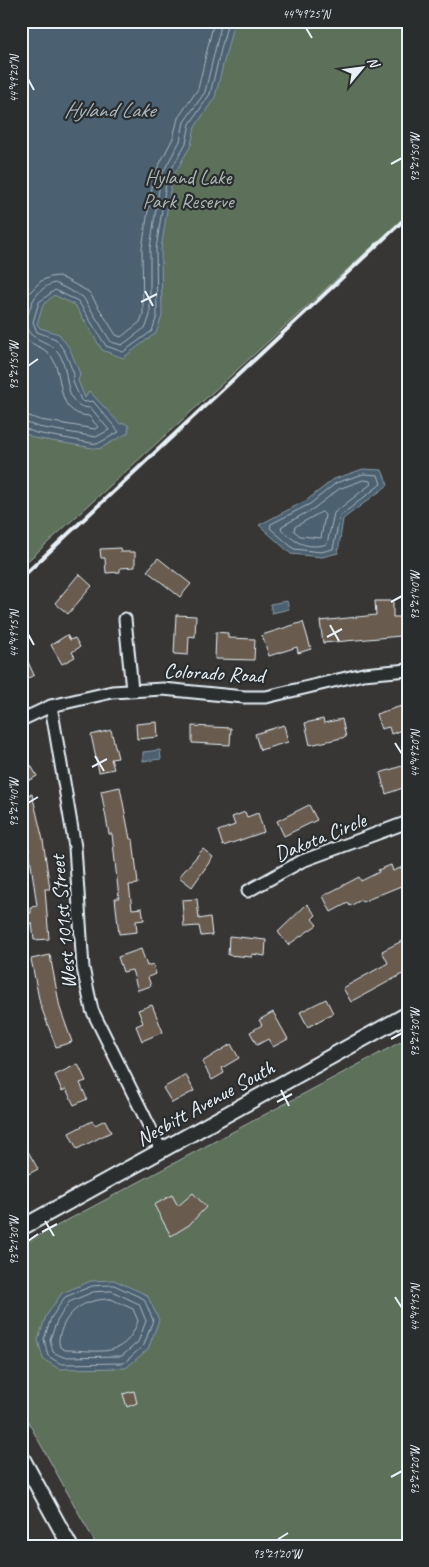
<svg xmlns="http://www.w3.org/2000/svg" width="429" height="1567" viewBox="0 0 429 1567" font-family="Caveat,sans-serif">
<style>
.green{fill:#5b6f5a;stroke:#a2b0a9}
.water{fill:#4c616f;stroke:#8a9ba6}
.lines{fill:none;stroke-linecap:round;stroke-linejoin:round}
.shore{stroke:#aab7c1;stroke-width:1}
.building{fill:#695c50;stroke:#e8f1f8}
.minor-casing{stroke:#e8f1f8;stroke-width:15}
.tertiary-casing{stroke:#e8f1f8;stroke-width:18}
.minor{stroke:#2a2d2e;stroke-width:11}
.tertiary{stroke:#2a2d2e;stroke-width:14}
.rail{stroke:#e8f1f8;stroke-width:4}
.ticks{fill:none;stroke:#e8f1f8;stroke-width:2}
.labels{text-anchor:middle;dominant-baseline:central;stroke-width:4.5;stroke-linejoin:round;paint-order:stroke}
.park-label{font-size:21px;fill:#a9b6b1;stroke:#2a2d2e}
.street-label{font-size:21px;fill:#e8f1f8;stroke:#2a2d2e}
.water-label{font-size:22px;font-style:italic;fill:#aab7c1;stroke:#2a2d2e}
.neatline{fill:none;stroke:#e8f1f8;stroke-width:2}
.ticks-label{font-size:12px;text-anchor:middle;fill:#e8f1f8}
</style>
<rect width="100%" height="100%" fill="#373635"/>
<filter id="ink" filterUnits="userSpaceOnUse"><feTurbulence type="fractalNoise" baseFrequency=".02" numOctaves="2"/><feDisplacementMap in="SourceGraphic" scale="10" xChannelSelector="R" yChannelSelector="G"/><feConvolveMatrix kernelMatrix="1 2 1 2 8 2 1 2 1" color-interpolation-filters="sRGB"/></filter>
<g filter="url(#ink)">
<g class="green">
<path d="M21,21H408V214L21,567Z"/>
<path d="M408,1038V1546H97L21,1409V1245Z"/>
</g>
<g class="water">
<path d="M21,21H234L215,97L195,127L191,145L172,178L161,249L162,316L156,333L123,358L102,350L75,305L54,295L43,305L37,324L40,328L59,334L70,349L80,374L78,381L85,398L89,391L120,424L124,423L129,426L128,433L99,449L34,438L21,431Z"/>
<path d="M363,469L382,470L388,485L343,519L338,553L322,557L291,554L259,525L307,500L334,479Z"/>
<path d="M287,601L289,609L272,613L270,604Z"/>
<path d="M160,750L161,759L143,761V752Z"/>
<path d="M114,1280L147,1295L159,1320L148,1349L126,1368L59,1369L43,1359L38,1340L46,1316L62,1293L91,1281Z"/>
</g>
<g class="lines">
<g class="shore">
<path d="M21,312L27,295L41,281L50,277L59,276L89,292L116,335L121,337L140,322L143,314L142,248L154,175L173,138L178,118L198,89L214,21"/>
<path d="M21,333C30,347 43,345 51,356C66,377 53,413 89,416L98,427L95,429L40,420L21,413"/>
<path d="M21,421L38,427L96,437L109,430L91,408C62,408 71,374 60,355C49,336 19,343 28,314C30,309 31,303 34,299C38,292 47,284 55,283L83,297L111,342L122,345L146,327L150,315V248L161,176L180,141L184,122L205,92L222,21"/>
<path d="M21,427L36,433L97,444L119,432L93,401L85,402L81,400L73,382L74,374L65,352L56,339L37,332L33,322L39,302L55,290L78,301L106,346L123,352L152,331L157,316L156,249L167,177L186,143L190,124L210,94L228,21"/>
<path d="M364,474L378,475L381,484L340,516L333,549L321,552L294,549L270,528L271,524L310,504L336,483Z"/>
<path d="M364,480L370,481L371,484L334,513L327,544C307,550 294,542 281,529L282,526L313,509L339,489Z"/>
<path d="M322,512L325,515L321,538L300,536L294,531L295,527Z"/>
<path d="M114,1285L144,1299L153,1320L144,1345L124,1363L61,1364L48,1356L44,1339L51,1318L65,1297L92,1286Z"/>
<path d="M112,1291L139,1304L146,1321L138,1342L122,1356L63,1357L53,1352L50,1339L57,1321L69,1302L93,1292Z"/>
<path d="M111,1299L133,1309L138,1321C124,1360 100,1350 65,1350L60,1347C58,1341 59,1337 61,1331C69,1308 87,1299 111,1299Z"/>
</g>
</g>
<g class="building">
<path d="M120,548L121,552H135V567L120,568V572L106,573L105,558H101L100,549Z"/>
<path d="M158,558L191,584L180,597L147,571Z"/>
<path d="M79,574L92,586L68,614L55,603Z"/>
<path d="M375,601H393V617H400L401,636L323,643L320,621L376,615Z"/>
<path d="M176,615L196,616L195,637L189,636L188,655L174,654Z"/>
<path d="M303,622L311,649L298,653L297,647L269,656L262,635Z"/>
<path d="M216,632L228,633V638L255,639L254,660L215,659Z"/>
<path d="M67,635L70,640L75,638L80,647L72,652L75,657L62,664L51,645Z"/>
<path d="M28,662L34,675L21,682V665Z"/>
<path d="M408,704V721L400,724L402,730L391,734L389,727L381,729L376,714Z"/>
<path d="M323,719L324,723L342,719L346,737L310,745L305,723Z"/>
<path d="M157,722L158,737L137,739L136,724Z"/>
<path d="M284,725L288,742L260,750L255,734Z"/>
<path d="M192,726L231,728L230,745L192,743Z"/>
<path d="M111,730L118,758L111,759L114,769L99,772L91,735Z"/>
<path d="M21,748L37,776L26,782L21,775Z"/>
<path d="M408,764V786L386,794L380,773Z"/>
<path d="M120,787L130,839H133L138,884L129,885L132,909L142,908L144,920L136,921L137,932L119,934L115,898H119L112,834H109L101,791Z"/>
<path d="M32,794L43,840L50,889H45L49,939L34,940L32,923L25,924L24,914L31,913V907L37,906L28,843L21,845V797Z"/>
<path d="M309,805L317,820L284,836L277,821Z"/>
<path d="M245,812L247,817L258,813L264,832L223,846L218,831L235,825L232,817Z"/>
<path d="M203,849L213,857L192,887L179,877Z"/>
<path d="M391,865L393,871L408,865V883L362,902L361,900L350,906L348,903L331,912L323,896L359,877L361,881L379,872L378,870Z"/>
<path d="M197,899L199,919L210,917L212,935L201,936L199,926L184,927L182,900Z"/>
<path d="M307,904L316,915L312,919L317,925L288,945L278,932Z"/>
<path d="M229,936L266,940L265,956L252,954V957L228,955Z"/>
<path d="M408,938V956L403,959L408,971L351,1002L343,988L388,963L382,951Z"/>
<path d="M141,949L147,966L153,964L156,974L148,977L151,986L138,990L132,970L123,972L118,957Z"/>
<path d="M50,955L60,1008L72,1042L56,1047L40,1004L31,959Z"/>
<path d="M326,999L333,1013L308,1027L300,1012Z"/>
<path d="M152,1005L163,1032L142,1041L136,1026L143,1023L138,1010Z"/>
<path d="M273,1012L288,1039L273,1047L268,1039L257,1045L250,1032L262,1025L259,1020Z"/>
<path d="M231,1044L239,1058L222,1068L224,1073L212,1080L202,1062Z"/>
<path d="M78,1064L86,1081L80,1083L87,1099L74,1105L66,1089L62,1091L55,1075Z"/>
<path d="M186,1075L194,1091L172,1103L163,1088Z"/>
<path d="M105,1120L111,1132L77,1149L69,1133L92,1121L95,1125Z"/>
<path d="M21,1139L38,1169L21,1178Z"/>
<path d="M193,1193L206,1207L189,1225L171,1236L154,1205L172,1195L178,1206Z"/>
<path d="M134,1391L137,1403L127,1407L123,1394Z"/>
</g>
<g class="lines">
<defs>
<g id="minor">
<path d="M125,619L132,690"/>
<path d="M51,706L75,847L83,968L92,1010L161,1150"/>
<path d="M21,720L51,706L112,692L163,689L244,697H266L363,674L408,670"/>
<path d="M248,891L302,861L408,822"/>
</g>
<g id="tertiary">
<path d="M21,1228L408,1014"/>
<path d="M21,1456L70,1546"/>
</g>
</defs>
<use href="#minor" class="minor-casing"/>
<use href="#tertiary" class="tertiary-casing"/>
<use href="#minor" class="minor"/>
<use href="#tertiary" class="tertiary"/>
<path class="rail" d="M21,578L408,216"/>
</g>
</g>
<path class="ticks" d="M306,28L312,38M28,79L34,90M391,164L402,158M145,291L153,306M141,302L157,294M28,366L38,359M391,602L402,596M330,625L339,641M28,634L34,645M327,637L342,629M395,743L402,754M95,756L104,771M92,767L107,759M28,803L38,797M391,1039L402,1033M281,1090L289,1106M277,1102L292,1094M45,1221L54,1236M42,1232L57,1224M28,1241L38,1234M395,1297L402,1308M391,1477L402,1471M277,1540L288,1533"/>
<g class="labels">
<g class="park-label">
<text x="188" y="177">Hyland Lake<tspan x="188" dy="24">Park Reserve</tspan></text>
</g>
<g class="street-label">
<text transform="translate(214 673) rotate(3)">Colorado Road</text>
<text transform="translate(320 837) rotate(-22)">Dakota Circle</text>
<text transform="translate(63 922) rotate(-95)">West 101st Street</text>
<text transform="translate(205 1103) rotate(-29)">Nesbitt Avenue South</text>
</g>
<g class="water-label">
<text x="109" y="110">Hyland Lake</text>
</g>
</g>
<rect width="429" height="1567" fill="none" stroke="#2a2d2e" stroke-width="55"/>
<g transform="translate(362 68) rotate(61)" stroke="#2a2d2e" stroke-width="4" paint-order="stroke">
<path d="M0-4L9 19L0 12L-9 19Z" fill="#e8f1f8"/>
<text y="-8" font-size="14" font-weight="bold" text-anchor="middle" fill="#e8f1f8">N</text>
</g>
<rect x="28" y="28" width="374" height="1512" class="neatline"/>
<g class="ticks-label">
<text x="306" y="18">44°49'25"N</text>
<text transform="translate(14 79) rotate(-90)" y="4">44°49'20"N</text>
<text transform="translate(415 158) rotate(-90)" y="4">93°21'50"W</text>
<text transform="translate(14 366) rotate(-90)" y="4">93°21'50"W</text>
<text transform="translate(415 596) rotate(-90)" y="4">93°21'40"W</text>
<text transform="translate(14 634) rotate(-90)" y="4">44°49'15"N</text>
<text transform="translate(415 754) rotate(-90)" y="4">44°49'20"N</text>
<text transform="translate(14 803) rotate(-90)" y="4">93°21'40"W</text>
<text transform="translate(415 1033) rotate(-90)" y="4">93°21'30"W</text>
<text transform="translate(14 1241) rotate(-90)" y="4">93°21'30"W</text>
<text transform="translate(415 1308) rotate(-90)" y="4">44°49'15"N</text>
<text transform="translate(415 1471) rotate(-90)" y="4">93°21'20"W</text>
<text x="277" y="1558">93°21'20"W</text>
</g>
</svg>
